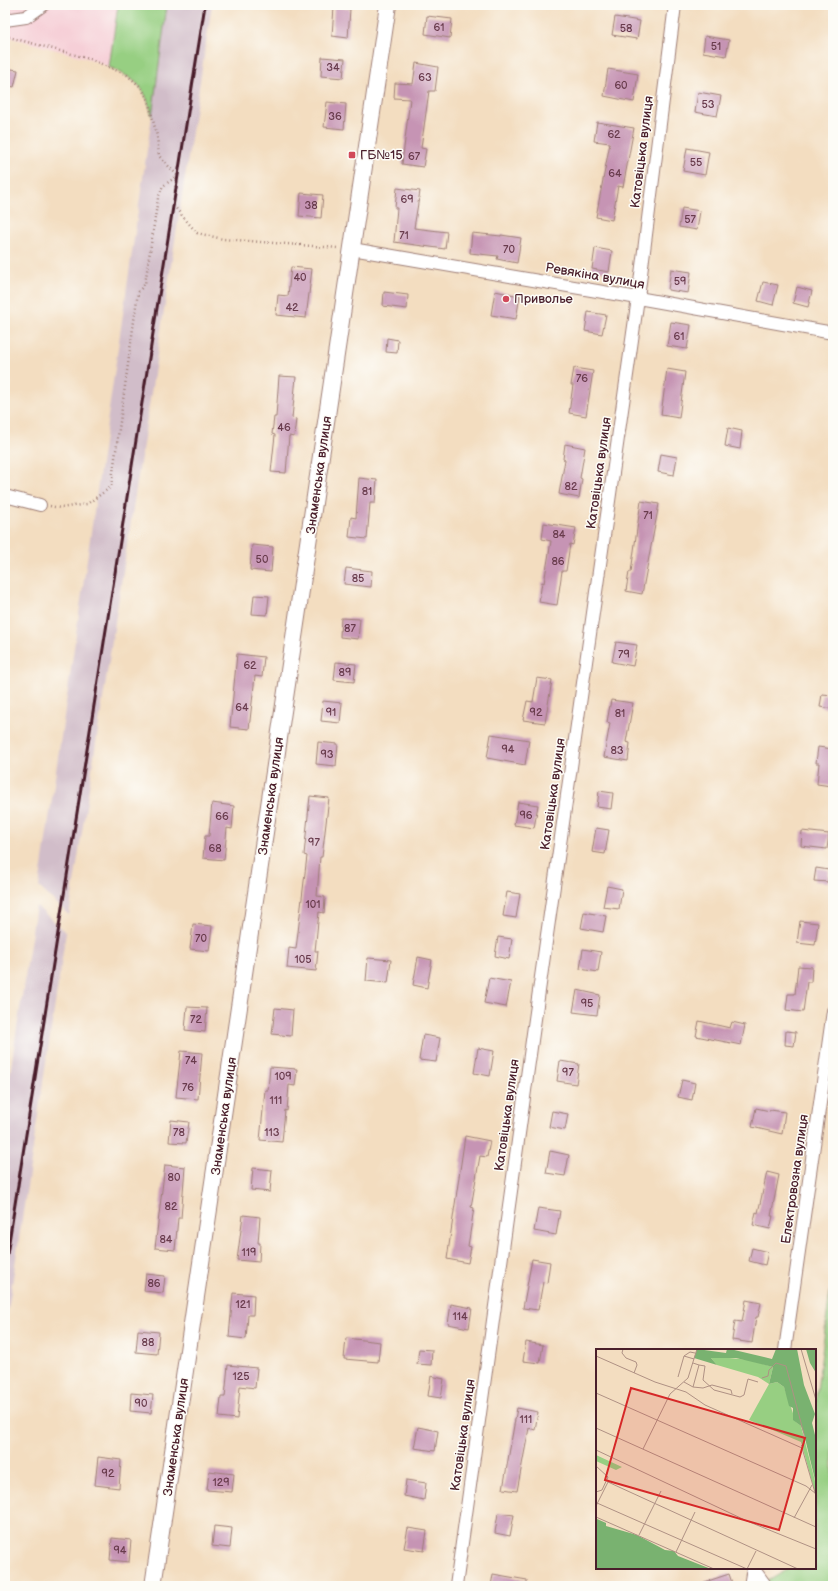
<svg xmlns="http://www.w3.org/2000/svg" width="838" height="1591" viewBox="0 0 838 1591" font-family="'Balsamiq Sans',sans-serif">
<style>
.built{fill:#f6cfd7}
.industrial{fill:#d1bdc9}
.green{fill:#97cf82;stroke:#707756}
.building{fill:#c694b4}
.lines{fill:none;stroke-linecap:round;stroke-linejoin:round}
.minor-casing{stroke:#9e7e76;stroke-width:14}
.major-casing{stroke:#9e7e76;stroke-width:18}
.path{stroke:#9e7e76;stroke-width:2.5;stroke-dasharray:1 3;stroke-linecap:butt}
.minor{stroke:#fff;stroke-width:12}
.major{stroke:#fff;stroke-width:16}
.rail{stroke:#4a1f2b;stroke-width:3}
.poi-dot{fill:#d1495b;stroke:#fdfcf7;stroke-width:1.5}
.labels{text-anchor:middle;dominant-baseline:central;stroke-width:3;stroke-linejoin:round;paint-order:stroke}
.number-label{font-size:11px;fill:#693c4d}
.street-label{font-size:13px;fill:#4a1f2b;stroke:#fdfcf7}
.poi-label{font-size:13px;fill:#4a1f2b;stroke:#fdfcf7;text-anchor:start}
.inset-road{fill:none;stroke:#af9184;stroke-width:1}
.view{fill:#d62828;fill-opacity:0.15;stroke:#d62828;stroke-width:2}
.inset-edge{fill:none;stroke:#4a1f2b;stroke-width:2}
</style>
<rect width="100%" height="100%" fill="#fdfcf7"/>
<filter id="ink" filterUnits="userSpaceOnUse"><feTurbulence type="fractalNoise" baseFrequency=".025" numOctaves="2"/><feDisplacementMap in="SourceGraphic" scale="8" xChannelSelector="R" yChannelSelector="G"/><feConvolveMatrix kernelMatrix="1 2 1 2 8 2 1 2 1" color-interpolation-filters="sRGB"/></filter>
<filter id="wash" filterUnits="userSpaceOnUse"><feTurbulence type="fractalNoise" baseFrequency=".012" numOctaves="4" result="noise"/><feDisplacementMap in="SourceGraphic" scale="16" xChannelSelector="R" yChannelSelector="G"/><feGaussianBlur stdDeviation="0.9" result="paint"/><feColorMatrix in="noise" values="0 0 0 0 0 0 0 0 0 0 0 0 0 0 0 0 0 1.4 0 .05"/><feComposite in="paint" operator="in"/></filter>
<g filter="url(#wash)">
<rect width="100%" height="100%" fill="#f3ddc0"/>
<path class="built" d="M5,5H118L109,67L90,59L5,36Z"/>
<g class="industrial">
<path d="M167,5H212L69,915L39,887L152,116Z"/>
<path d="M36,906L66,932L5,1330V1106Z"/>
</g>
<g class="green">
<path d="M118,5H167L152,116C145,85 136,80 109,67Z"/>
<path d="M833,1269V1586H760L790,1568H815V1406Z"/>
</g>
<g id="blocks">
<g class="building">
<path d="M334,7L350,9L348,38L332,36Z"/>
<path d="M427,16L452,19L450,38L425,34Z"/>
<path d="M615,17L640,21L637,39L612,35Z"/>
<path d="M705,36L729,40L726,56L703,52Z"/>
<path d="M322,57L345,59L343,78L321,76Z"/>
<path d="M416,63L438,67L435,91H429L421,148L426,149L423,167L402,164L410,99L394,98L395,83L413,84Z"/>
<path d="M5,68L18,70L14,87L5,85Z"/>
<path d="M608,69L638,74L634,102L604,96Z"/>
<path d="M698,92L721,96L717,116L695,112Z"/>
<path d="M327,102L346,104L344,129L324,127Z"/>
<path d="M597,122L634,128L623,187L618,186L612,220L596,217L610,143L594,141Z"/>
<path d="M687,148L709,152L705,175L683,171Z"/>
<path d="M397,188L420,191L414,228L447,232L445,249L394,242L397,208H395Z"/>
<path d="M301,193L323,195L321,218L299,216Z"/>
<path d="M682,208L700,211L697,230L679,227Z"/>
<path d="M472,233L501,236V235L521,238L517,263L497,259L498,256L470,253Z"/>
<path d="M595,248L612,251L609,272L592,269Z"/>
<path d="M291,267L312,269L306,318L276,315L278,295L288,296Z"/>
<path d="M671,269L691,272L688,293L668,290Z"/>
<path d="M763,282L778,285L773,305L758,301Z"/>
<path d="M797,287L812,291L808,307L793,303Z"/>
<path d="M495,291L520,296L516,319L491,315Z"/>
<path d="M384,292L408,295L407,309L383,306Z"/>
<path d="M588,312L606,315L602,334L585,331Z"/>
<path d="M671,322L691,325L687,349L667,346Z"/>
<path d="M387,338L398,340L397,353L386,352Z"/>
<path d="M574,368L593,371L586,416L569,413L573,385H571Z"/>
<path d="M667,369L685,372L679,418L661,415Z"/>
<path d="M279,376L296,377L292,418L296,419L294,437L289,436L286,473L271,472L275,435L272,434L274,417H276Z"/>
<path d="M728,428L742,431L740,449L725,446Z"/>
<path d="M565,444L585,448L580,478L582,479L579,498L559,494L565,460L563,459Z"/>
<path d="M661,454L677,457L674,475L658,472Z"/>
<path d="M359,478L377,480L375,503H370L367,539L349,537L351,517L356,518Z"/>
<path d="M641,501L659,504L642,594L626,591L629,572H631Z"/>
<path d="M544,523L576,528L573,545L570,544L566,571H562L557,605L539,602L542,582L544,583L551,541L542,539Z"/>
<path d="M252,545L273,547L271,572L250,570Z"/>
<path d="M346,568L372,571L371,587L344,584Z"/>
<path d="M254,595L269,596L267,615L252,614Z"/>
<path d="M341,618L360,619L358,639L340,637Z"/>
<path d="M616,642L637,645L633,666L612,662Z"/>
<path d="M237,654L264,657L262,677L255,676L249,729L230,727Z"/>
<path d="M336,662L356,664L354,682L334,680Z"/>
<path d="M537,678L552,680L545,723L523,720L527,701L533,702Z"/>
<path d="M822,694L833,695V709L820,707Z"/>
<path d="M611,700L633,703L626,742L630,743L628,761L604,757L610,723L607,722Z"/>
<path d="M323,701L342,703L340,723L321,721Z"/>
<path d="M491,734L529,740L525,765L487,758Z"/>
<path d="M318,742L338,744L336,766L316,764Z"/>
<path d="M818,747L833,749L831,774H833L831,786L817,784L819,763H816Z"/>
<path d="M599,791L613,793L611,809L597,807Z"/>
<path d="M310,796L329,798L322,857H320L317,896L325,897L324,913L319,912L315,951H318L316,971L287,968L289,948L296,949L307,856L304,855Z"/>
<path d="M518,802L538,805L534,828L514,825Z"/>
<path d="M212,803L234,806L232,829L227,828L224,860L203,858L205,836H209Z"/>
<path d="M596,828L609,830L605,854L592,852Z"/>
<path d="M802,831L829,834L827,849L801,846Z"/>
<path d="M816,868L829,870L828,882L814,881Z"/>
<path d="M607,886L622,889L619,909L603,907Z"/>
<path d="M507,892L520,894L516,918L503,916Z"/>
<path d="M584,912L606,916L603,932L581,928Z"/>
<path d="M800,921L818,923L815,945L797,943Z"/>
<path d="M193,924L212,926L209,951L190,949Z"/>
<path d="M498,937L512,939L509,959L495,956Z"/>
<path d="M583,949L601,952L598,972L580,969Z"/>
<path d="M418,957L432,960L427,988L413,985Z"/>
<path d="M368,958L391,960L388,983L366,981Z"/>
<path d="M798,966L812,967L811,982H807L803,1012L786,1010L788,994H795Z"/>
<path d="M489,978L511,982L506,1007L484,1003Z"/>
<path d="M577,990L600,995L597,1015L573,1012Z"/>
<path d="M187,1007L207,1008L205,1032L185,1030Z"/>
<path d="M275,1008L293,1010L291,1036L272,1034Z"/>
<path d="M699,1021L730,1028L732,1022L745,1025L741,1045L696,1036Z"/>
<path d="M786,1031L796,1032L794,1046L785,1045Z"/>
<path d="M423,1035L440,1038L436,1062L419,1060Z"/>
<path d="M478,1048L494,1051L490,1076L474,1073Z"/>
<path d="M181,1051L202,1053L198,1099L176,1097Z"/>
<path d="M560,1061L579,1064L576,1084L557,1081Z"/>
<path d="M270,1067L297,1069L295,1086L289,1085L287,1111L285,1110L282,1142L260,1140L265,1090H268Z"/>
<path d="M682,1080L695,1083L692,1100L678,1097Z"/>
<path d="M756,1108L770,1111V1110L785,1112L782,1134L752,1127Z"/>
<path d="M552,1111L568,1114L565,1130L549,1127Z"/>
<path d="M171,1120L189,1122L186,1143L169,1142Z"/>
<path d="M465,1136L490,1141L487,1157L480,1156L471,1207L474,1208L468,1246L471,1247L468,1263L447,1259Z"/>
<path d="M550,1151L569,1155L565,1176L546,1173Z"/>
<path d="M165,1165L185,1167L181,1218H178L175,1250L155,1248Z"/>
<path d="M253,1168L272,1170L270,1192L251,1190Z"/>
<path d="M767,1172L779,1175L771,1216H773L770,1229L753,1225L756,1212L758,1213Z"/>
<path d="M538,1208L560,1211L556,1235L534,1231Z"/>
<path d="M243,1215L260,1217L258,1243H260L259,1262L237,1260Z"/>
<path d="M752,1248L768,1252L765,1265L749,1261Z"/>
<path d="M532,1259L550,1262L547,1283L543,1282L538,1310L523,1308Z"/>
<path d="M146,1274L165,1276L163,1293L144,1291Z"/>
<path d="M233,1293L254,1295L253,1315H248L246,1339L229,1337Z"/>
<path d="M746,1300L761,1303L758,1317H756L752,1343L732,1340L735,1321L742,1322Z"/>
<path d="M451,1304L472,1308L469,1328L448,1324Z"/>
<path d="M138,1330L159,1332L157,1354L136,1352Z"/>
<path d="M346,1338L380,1342L378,1362L344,1359Z"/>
<path d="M526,1342L543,1345L540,1363L523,1361Z"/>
<path d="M419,1349L432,1350L431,1365L417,1364Z"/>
<path d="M228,1365L257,1368L255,1388L240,1386L237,1419L219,1417L221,1397H225Z"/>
<path d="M431,1376L444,1379L441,1398L428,1396Z"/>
<path d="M131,1393L153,1395L151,1413L130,1411Z"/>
<path d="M517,1408L538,1412L535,1430L529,1428L517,1491L503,1489Z"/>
<path d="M418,1427L438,1431L435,1451L414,1448Z"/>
<path d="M98,1457L121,1460L119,1488L95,1485Z"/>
<path d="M209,1471L234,1474L232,1492L207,1490Z"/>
<path d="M406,1480L426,1483L424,1500L404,1496Z"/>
<path d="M498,1513L514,1515L510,1536L495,1533Z"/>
<path d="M214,1526L232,1528L230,1548L212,1546Z"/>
<path d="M408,1528L427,1531L424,1551L404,1548Z"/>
<path d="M112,1538L131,1540L129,1562L110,1560Z"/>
<path d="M493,1574L527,1580V1586H491Z"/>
<path d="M729,1574L733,1586H699V1584Z"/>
</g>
</g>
</g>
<g filter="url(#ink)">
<use href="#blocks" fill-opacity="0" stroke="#9e7e76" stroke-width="1"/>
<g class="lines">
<defs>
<g id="minor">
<path d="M5,20L26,17L43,5"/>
<path d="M352,249L638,298L833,333"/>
<path d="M5,496L40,505"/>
<path d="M785,1350L833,1011"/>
<path d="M753,1568L766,1586"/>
<path d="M456,1586L534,1026L638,298L675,5"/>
<path d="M750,1586L753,1568"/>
</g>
<path id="major" d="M153,1586L388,5"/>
</defs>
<use href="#minor" class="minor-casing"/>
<use href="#major" class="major-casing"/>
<g class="path">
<path d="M5,36L90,59L127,75L141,87L148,100L157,136L159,156L177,175L173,205L197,233L223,239L338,248"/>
<path d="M50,506L60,508L87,504L111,487L138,292L145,284L158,198L163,186L177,176"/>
</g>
<use href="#minor" class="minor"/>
<use href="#major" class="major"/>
<path class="rail" d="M5,1267L205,5"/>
</g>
</g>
<g class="poi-dot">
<rect x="348" y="151" width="8" height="8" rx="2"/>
<circle cx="506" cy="299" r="4"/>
</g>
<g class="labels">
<g class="number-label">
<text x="439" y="27">61</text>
<text x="626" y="28">58</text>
<text x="716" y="46">51</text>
<text x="333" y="67">34</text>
<text x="425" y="77">63</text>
<text x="621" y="85">60</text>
<text x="708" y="104">53</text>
<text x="335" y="116">36</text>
<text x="614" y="134">62</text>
<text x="414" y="156">67</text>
<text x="696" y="162">55</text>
<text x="615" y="173">64</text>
<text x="407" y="199">69</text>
<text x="311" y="205">38</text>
<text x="690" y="219">57</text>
<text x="404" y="235">71</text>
<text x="509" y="249">70</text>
<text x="300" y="277">40</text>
<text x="680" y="281">59</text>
<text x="292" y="307">42</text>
<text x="679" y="336">61</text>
<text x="582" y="378">76</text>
<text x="284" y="427">46</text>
<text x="571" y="486">82</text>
<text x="367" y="491">81</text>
<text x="648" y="515">71</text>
<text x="559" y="534">84</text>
<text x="262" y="559">50</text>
<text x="558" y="561">86</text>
<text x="358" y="578">85</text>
<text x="350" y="628">87</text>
<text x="624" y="654">79</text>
<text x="250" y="665">62</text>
<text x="345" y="672">89</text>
<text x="242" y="707">64</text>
<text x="331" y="712">91</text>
<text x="536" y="712">92</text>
<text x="620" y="713">81</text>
<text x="508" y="749">94</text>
<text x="617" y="750">83</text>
<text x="327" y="754">93</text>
<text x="526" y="815">96</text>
<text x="222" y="816">66</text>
<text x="314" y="842">97</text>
<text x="215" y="848">68</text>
<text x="313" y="904">101</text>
<text x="201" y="938">70</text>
<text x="303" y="959">105</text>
<text x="587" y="1003">95</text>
<text x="196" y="1019">72</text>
<text x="191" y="1060">74</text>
<text x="568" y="1072">97</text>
<text x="283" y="1076">109</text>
<text x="188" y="1087">76</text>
<text x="276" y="1100">111</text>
<text x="179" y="1132">78</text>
<text x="272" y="1132">113</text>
<text x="174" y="1177">80</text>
<text x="171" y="1206">82</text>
<text x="166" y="1239">84</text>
<text x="249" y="1252">119</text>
<text x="154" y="1283">86</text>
<text x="243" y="1304">121</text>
<text x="460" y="1316">114</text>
<text x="148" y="1342">88</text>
<text x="241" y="1376">125</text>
<text x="141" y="1403">90</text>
<text x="526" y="1419">111</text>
<text x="108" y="1473">92</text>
<text x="221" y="1482">129</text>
<text x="120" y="1550">94</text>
</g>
<g class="street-label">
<text transform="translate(642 152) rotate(-83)">Катовіцька вулиця</text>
<text transform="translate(595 276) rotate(10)">Ревякіна вулиця</text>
<text transform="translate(599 473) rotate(-82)">Катовіцька вулиця</text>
<text transform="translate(319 475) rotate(-82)">Знаменська вулиця</text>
<text transform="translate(553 794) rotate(-82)">Катовіцька вулиця</text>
<text transform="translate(271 796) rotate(-82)">Знаменська вулиця</text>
<text transform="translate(507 1115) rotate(-82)">Катовіцька вулиця</text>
<text transform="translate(224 1116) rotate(-82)">Знаменська вулиця</text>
<text transform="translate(795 1179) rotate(-82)">Електровозна вулиця</text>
<text transform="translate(463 1435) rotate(-82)">Катовіцька вулиця</text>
<text transform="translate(176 1437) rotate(-82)">Знаменська вулиця</text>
</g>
<g class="poi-label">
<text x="360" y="155">ГБ№15</text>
<text x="514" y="299">Приволье</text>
</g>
</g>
<g transform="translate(596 1349)">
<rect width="220" height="220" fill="#f3ddc0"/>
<path d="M123,8L154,11L177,18L173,35L181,33L188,38L200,73L205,77L219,132L220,147L205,93L153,71L173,35L162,28L121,16L115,9ZM0,106L26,118L20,121L0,112Z" fill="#97cf82"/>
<path d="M101,0L130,4L131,0H134L176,10L180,0H201L208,36L219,65L216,74L220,90V135L208,85L205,77L197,71V59L193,57L188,38L181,33L173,35L177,18L140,9H115L121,16L98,9ZM210,0H220V24L214,14ZM1,170L10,174V177L41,186L69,201L78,202L82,207L115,220H0Z" fill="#79b270"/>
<path class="inset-road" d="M27,0L26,4L30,9L40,13L41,16L38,24M205,0L220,51M0,7L59,33L90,43L109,56L206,99L220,147M88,7L94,3L99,4M103,16L109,17L107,31L118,41L144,48L148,46L152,30L162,33M82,28L88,7L98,10M166,29L172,27L173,21L180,14L190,17L208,85V95L205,97M88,33L97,38L103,16L97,14M97,38L107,39L116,36L135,41L136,45M0,44L210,137L219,144M0,79L220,178M47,100L74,45L92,29L101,0M0,101L151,172L220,200M0,117L12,128L6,141L0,143M1,154L151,220M0,157L12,133L202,220M0,168L118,220M198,169L216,136M43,186L65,142M80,203L99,163M151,220L160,202"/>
<path class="view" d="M35,39L209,89L183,181L9,131Z"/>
<rect width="220" height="220" class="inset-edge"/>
</g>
<rect width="838" height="1591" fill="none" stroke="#fdfcf7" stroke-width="20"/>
</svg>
